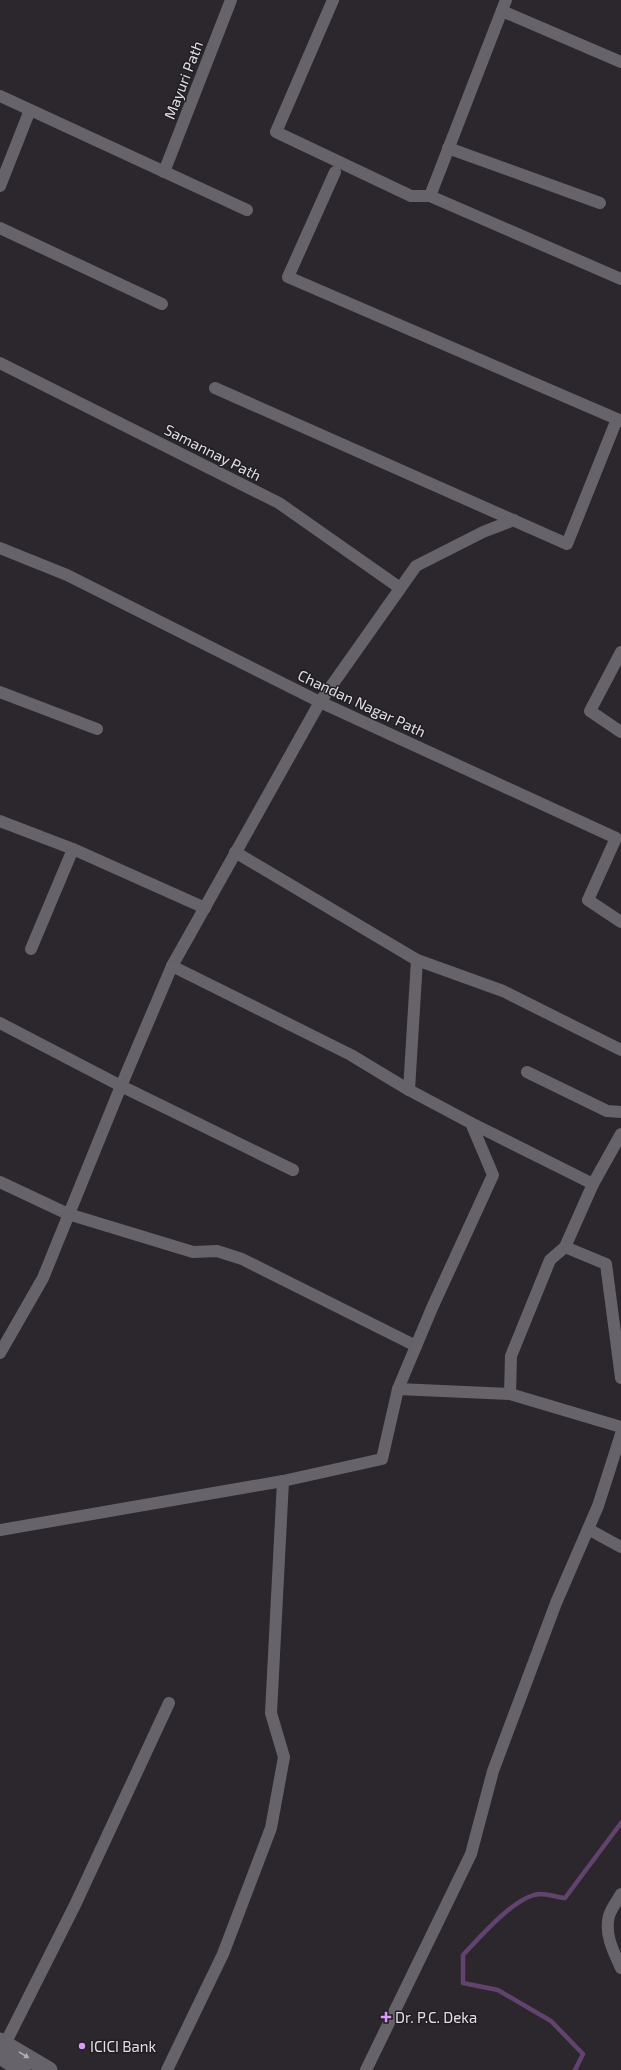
<svg xmlns="http://www.w3.org/2000/svg" width="621" height="2070" viewBox="0 0 621 2070" font-family="'Exo 2',sans-serif">
<style>
.lines{fill:none;stroke-linecap:round;stroke-linejoin:round}
.stream{stroke:#61436d;stroke-width:4.5}
.street{stroke:#67636a;stroke-width:12}
.secondary{stroke:#67636a;stroke-width:17}
.oneway{fill:#b0adb3}
.poi-dot{fill:#d99af7;stroke:#211e23;stroke-width:1.5}
.labels{text-anchor:middle;dominant-baseline:central;stroke-width:3;stroke-linejoin:round;paint-order:stroke}
.street-label{font-size:15px;fill:#e1dfe3;stroke:#211e23}
.poi-label{font-size:15px;fill:#e1dfe3;stroke:#211e23;text-anchor:start}
</style>
<rect width="100%" height="100%" fill="#2b272d"/>
<g class="lines">
<path class="stream" d="M575,2070L583,2054L551,2021L498,1990L463,1983V1955C480,1937 516,1895 540,1894C548,1894 557,1897 565,1898L621,1823"/>
<g class="street">
<path d="M333,0L276,132L411,196H430L621,279"/>
<path d="M502,11L621,62"/>
<path d="M0,96L247,210"/>
<path d="M448,148L600,203"/>
<path d="M164,172L231,0"/>
<path d="M335,172L288,277L617,419"/>
<path d="M0,186L30,110"/>
<path d="M430,196L506,0"/>
<path d="M0,228L162,304"/>
<path d="M0,363L279,503L400,588"/>
<path d="M215,388L567,544L617,419L621,421"/>
<path d="M0,548L67,575L320,702L616,838L588,900L621,922"/>
<path d="M621,652L590,711L621,732"/>
<path d="M0,692L97,729"/>
<path d="M0,821L73,849L205,908"/>
<path d="M235,852L417,960L503,991L621,1050"/>
<path d="M31,949L73,849"/>
<path d="M0,1023L121,1086L293,1170"/>
<path d="M527,1072L607,1111L621,1112"/>
<path d="M409,1090L417,960"/>
<path d="M471,1123L593,1184L565,1247L606,1264L621,1378"/>
<path d="M0,1182L68,1214L193,1252L217,1251L242,1259L416,1346"/>
<path d="M593,1184L621,1134"/>
<path d="M0,1353L43,1278L121,1086L172,966L320,702L416,566L483,532L514,520"/>
<path d="M398,1389L510,1394L621,1427"/>
<path d="M510,1394L511,1356L550,1260L565,1247"/>
<path d="M588,1529L621,1547"/>
<path d="M0,1530L283,1481L382,1459L398,1389L432,1308L493,1175L471,1123L409,1090L351,1055L172,966"/>
<path d="M621,1894C617,1901 611,1909 609,1916C604,1934 614,1953 621,1968"/>
<path d="M5,2044L75,1905L169,1703"/>
<path d="M167,2070L223,1954L271,1828L284,1757L271,1713L283,1481"/>
<path d="M366,2070L471,1854L493,1771L556,1603L598,1506L621,1434"/>
</g>
<g class="secondary">
<path d="M0,2041L49,2070"/>
<path d="M0,2056L22,2070"/>
</g>
</g>
<defs><path id="oneway-solid" d="M-6-.8H1V-3.2L6.5 0L1 3.2V.8H-6Z"/></defs>
<use class="oneway" href="#oneway-solid" transform="translate(24 2055) rotate(31)"/>
<g class="poi-dot">
<path d="M384 2011h4v4h4v4h-4v4h-4v-4h-4v-4h4z"/>
<circle cx="82" cy="2046" r="4"/>
</g>
<g class="labels">
<g class="street-label">
<text transform="translate(183 80) rotate(-69)">Mayuri Path</text>
<text transform="translate(213 452) rotate(27)">Samannay Path</text>
<text transform="translate(362 703) rotate(25)">Chandan Nagar Path</text>
</g>
<g class="poi-label">
<text x="395" y="2017">Dr. P.C. Deka</text>
<text x="90" y="2046">ICICI Bank</text>
</g>
</g>
</svg>
